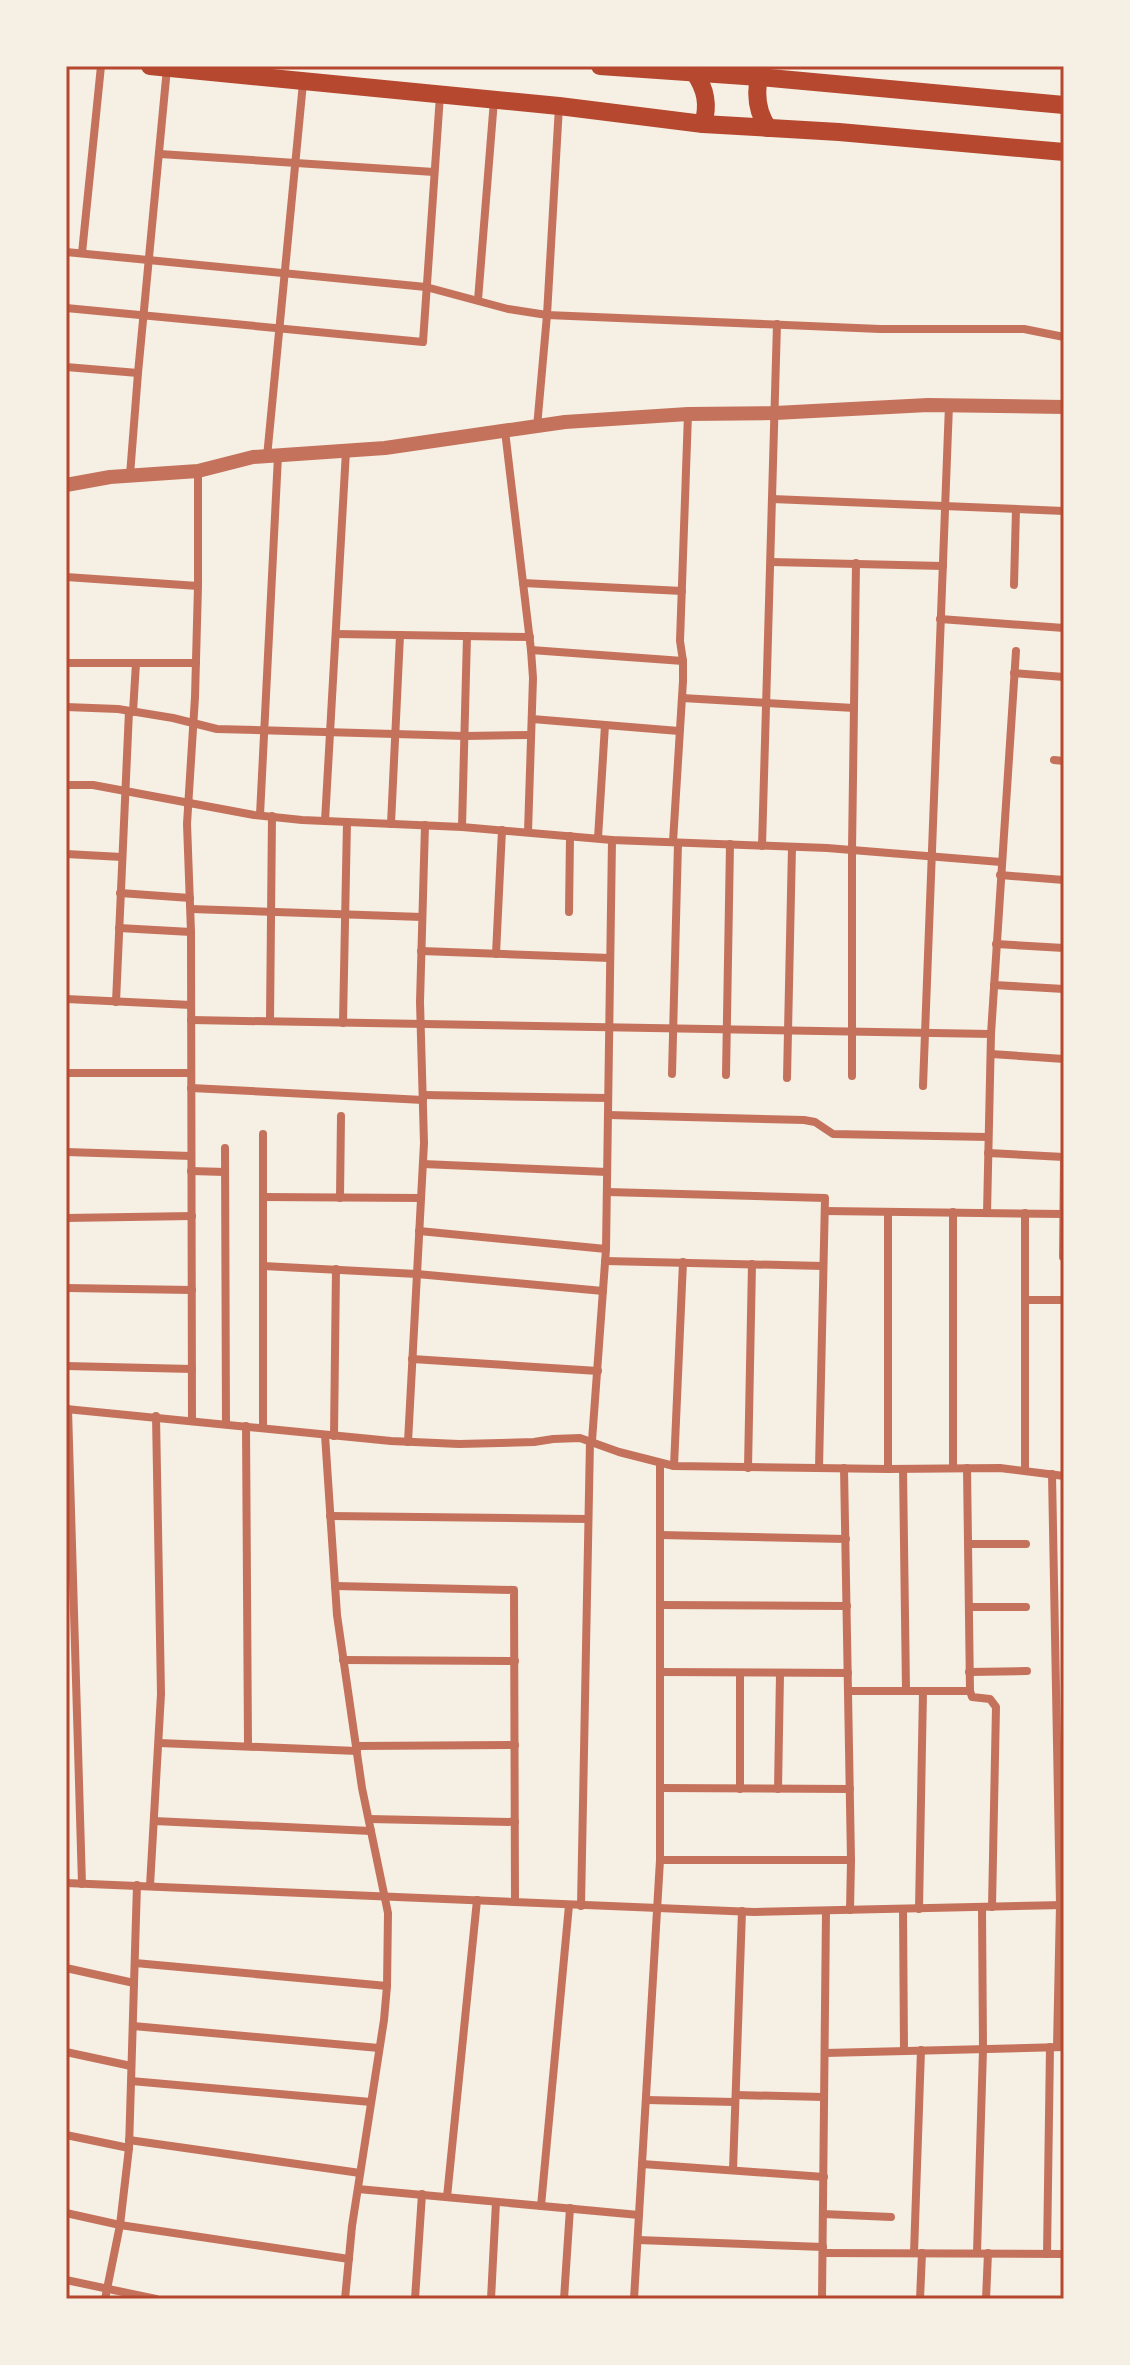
<svg xmlns="http://www.w3.org/2000/svg" width="1130" height="2365" viewBox="0 0 1130 2365" font-family="Merriweather,serif">
<style>
.lines{fill:none;stroke-linecap:round;stroke-linejoin:round}
.minor{stroke:#c5725c;stroke-width:8}
.tertiary{stroke:#c5725c;stroke-width:14}
.primary{stroke:#b5482f;stroke-width:18}
.neatline{fill:none;stroke:#b5482f;stroke-width:3}
</style>
<rect width="100%" height="100%" fill="#f6efe4"/>
<g class="lines">
<g class="minor">
<path d="M160,154L434,172"/>
<path d="M66,252L426,287L508,309L547,315L880,329H1024L1064,337"/>
<path d="M82,253L101,66"/>
<path d="M478,300L494,100"/>
<path d="M66,308L423,342L440,95"/>
<path d="M66,367L138,373"/>
<path d="M537,427L547,315L559,106"/>
<path d="M505,431L531,650L533,678L528,832"/>
<path d="M267,457L303,83"/>
<path d="M130,475L138,373L167,68"/>
<path d="M772,499L1064,511"/>
<path d="M771,562L943,566"/>
<path d="M66,577L198,586"/>
<path d="M523,583L682,591"/>
<path d="M1014,585L1016,509"/>
<path d="M940,619L1064,628"/>
<path d="M336,634L530,637"/>
<path d="M531,650L683,661"/>
<path d="M66,663H196"/>
<path d="M1014,673L1064,677"/>
<path d="M682,698L854,708"/>
<path d="M66,707L118,709L173,718L217,729L465,736L531,735"/>
<path d="M133,712L136,663"/>
<path d="M532,719L679,731"/>
<path d="M1054,760L1064,761"/>
<path d="M66,785H93L254,815L302,820L462,827L612,840L827,848L1001,862"/>
<path d="M260,815L278,456"/>
<path d="M325,821L346,451"/>
<path d="M391,824L400,635"/>
<path d="M462,827L467,636"/>
<path d="M598,838L605,725"/>
<path d="M673,842L683,681V661L680,641L688,414"/>
<path d="M762,846L777,324"/>
<path d="M66,854L122,857"/>
<path d="M1000,875L1064,880"/>
<path d="M120,893L190,898"/>
<path d="M191,909L422,917"/>
<path d="M569,912L570,836"/>
<path d="M119,928L191,932"/>
<path d="M996,944L1064,948"/>
<path d="M421,951L610,958"/>
<path d="M496,954L502,830"/>
<path d="M994,985L1064,989"/>
<path d="M66,999L191,1005"/>
<path d="M116,1002L129,711"/>
<path d="M191,1020L991,1034"/>
<path d="M270,1021L272,816"/>
<path d="M343,1023L347,822"/>
<path d="M991,1054L1064,1059"/>
<path d="M66,1073H191"/>
<path d="M672,1074L678,843"/>
<path d="M726,1075L730,844"/>
<path d="M852,1076V850L856,563"/>
<path d="M787,1078L792,847"/>
<path d="M923,1086L949,405"/>
<path d="M191,1088L423,1100"/>
<path d="M423,1095L608,1098"/>
<path d="M608,1115L804,1120L815,1122L833,1134L988,1137"/>
<path d="M263,1134V1428"/>
<path d="M225,1148L226,1424"/>
<path d="M66,1152L191,1156"/>
<path d="M988,1153L1064,1157"/>
<path d="M423,1164L607,1172"/>
<path d="M191,1171L225,1172"/>
<path d="M607,1192L825,1198L819,1468"/>
<path d="M263,1197L421,1198"/>
<path d="M340,1198L341,1116"/>
<path d="M825,1211L1063,1214"/>
<path d="M987,1213L991,1034L1016,651"/>
<path d="M1025,1213V1471"/>
<path d="M66,1218L192,1216"/>
<path d="M419,1231L606,1249"/>
<path d="M1063,1257L1064,1161"/>
<path d="M605,1261L823,1266"/>
<path d="M263,1266L417,1274L603,1291"/>
<path d="M66,1288L192,1290"/>
<path d="M1025,1300H1064"/>
<path d="M412,1359L598,1371"/>
<path d="M66,1366L192,1369"/>
<path d="M66,1409L391,1441L459,1444L534,1442L553,1439L580,1438L619,1452L674,1466L888,1469L1000,1468L1064,1476"/>
<path d="M68,1409L82,1884"/>
<path d="M192,1420L191,932L187,824L195,697L198,586V471"/>
<path d="M246,1426L248,1746"/>
<path d="M325,1435L337,1615L362,1788L388,1913L387,1986L384,2020L352,2226L345,2299"/>
<path d="M334,1436L336,1269"/>
<path d="M592,1441L606,1249L612,840"/>
<path d="M408,1442L424,1143L420,1002L425,825"/>
<path d="M674,1466L683,1262"/>
<path d="M748,1468L752,1264"/>
<path d="M844,1468L851,1860L850,1910"/>
<path d="M953,1468V1212"/>
<path d="M967,1468L970,1691"/>
<path d="M888,1469V1212"/>
<path d="M903,1469L906,1690"/>
<path d="M1052,1474L1060,1905L1057,2047"/>
<path d="M330,1516L588,1519"/>
<path d="M660,1535L846,1539"/>
<path d="M968,1544H1026"/>
<path d="M335,1586L514,1590L515,1901"/>
<path d="M660,1605L847,1606"/>
<path d="M969,1607H1026"/>
<path d="M343,1660L515,1661"/>
<path d="M660,1672L848,1673"/>
<path d="M969,1672L1027,1671"/>
<path d="M740,1674V1789"/>
<path d="M848,1691H970"/>
<path d="M970,1691L972,1697L990,1699L996,1707L992,1907"/>
<path d="M159,1743L357,1751"/>
<path d="M356,1746L515,1745"/>
<path d="M660,1788L850,1789"/>
<path d="M778,1789L780,1674"/>
<path d="M369,1819L515,1822"/>
<path d="M154,1821L371,1831"/>
<path d="M660,1860H851"/>
<path d="M66,1883L754,1912L1064,1905"/>
<path d="M150,1886L161,1694L156,1416"/>
<path d="M581,1906L590,1441"/>
<path d="M903,1909L904,2051"/>
<path d="M919,1909L923,1691"/>
<path d="M135,1963L387,1986"/>
<path d="M66,1968L134,1983"/>
<path d="M133,2026L379,2048"/>
<path d="M66,2052L131,2066"/>
<path d="M825,2053L1064,2047"/>
<path d="M131,2081L371,2102"/>
<path d="M736,2095L824,2097"/>
<path d="M646,2100L735,2102"/>
<path d="M66,2135L129,2148"/>
<path d="M129,2140L360,2173"/>
<path d="M642,2164L824,2177"/>
<path d="M733,2170L742,1911"/>
<path d="M358,2189L639,2215"/>
<path d="M447,2197L477,1900"/>
<path d="M541,2206L569,1905"/>
<path d="M66,2213L120,2225L349,2259"/>
<path d="M823,2214L891,2217"/>
<path d="M638,2240L823,2247"/>
<path d="M823,2253L1064,2254"/>
<path d="M914,2253L921,2050"/>
<path d="M977,2253L983,2049L982,1908"/>
<path d="M1047,2254L1050,2047"/>
<path d="M66,2280L156,2299"/>
<path d="M105,2299L120,2225L129,2148L137,1885"/>
<path d="M415,2299L422,2194"/>
<path d="M491,2299L496,2202"/>
<path d="M564,2299L570,2208"/>
<path d="M634,2299L660,1860V1463"/>
<path d="M822,2299L826,1911"/>
<path d="M920,2299L922,2253"/>
<path d="M986,2299L988,2253"/>
</g>
<path class="tertiary" d="M66,485L110,477L198,471L253,457L385,448L565,422L688,414L775,413L928,405L1064,407"/>
<g class="primary">
<path d="M150,66L559,106L703,124L839,132L1064,152"/>
<path d="M600,66L759,77L1064,105"/>
<path d="M694,72C706,89 709,105 703,124"/>
<path d="M759,77C755,96 757,112 768,128"/>
</g>
</g>
<rect width="1130" height="2365" fill="none" stroke="#f6efe4" stroke-width="136"/>
<rect x="68" y="68" width="994" height="2229" class="neatline"/>
</svg>
